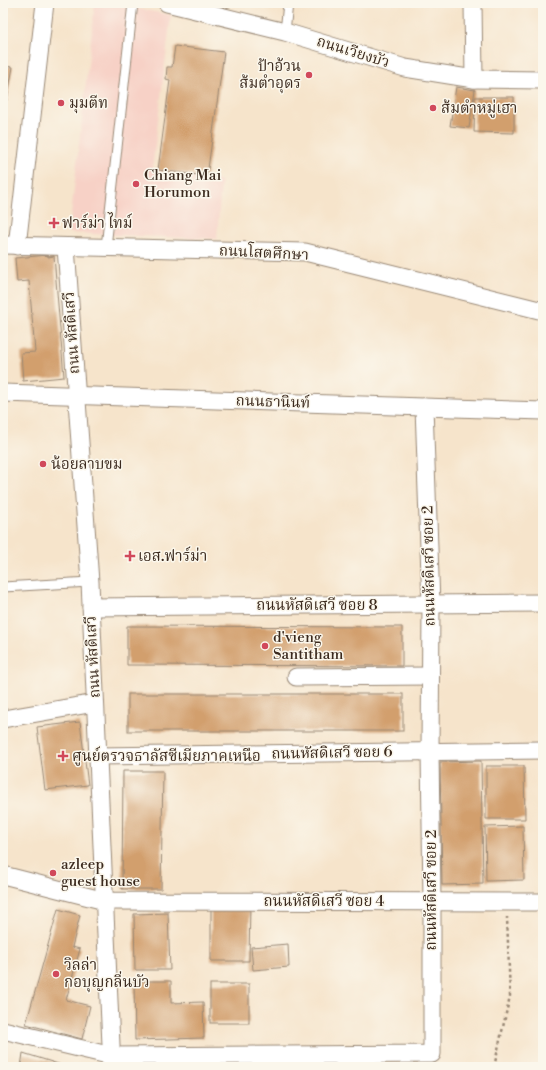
<svg xmlns="http://www.w3.org/2000/svg" width="546" height="1070" viewBox="0 0 546 1070" font-family="'Libre Bodoni','Noto Serif Thai',serif">
<style>
.built{fill:#f7d1c6}
.building{fill:#d29f6d}
.lines{fill:none;stroke-linecap:round;stroke-linejoin:round}
.service-casing{stroke:#988774;stroke-width:11}
.minor-casing{stroke:#988774;stroke-width:19}
.path{stroke:#988774;stroke-width:2.5;stroke-dasharray:3 3;stroke-linecap:butt}
.service{stroke:#fff;stroke-width:9}
.minor{stroke:#fff;stroke-width:17}
.poi-dot{fill:#d1495b;stroke:#fbf7ec;stroke-width:1.5}
.labels{text-anchor:middle;dominant-baseline:central;stroke-width:3;stroke-linejoin:round;paint-order:stroke}
.street-label{font-size:15px;fill:#3b2a1e;stroke:#fbf7ec}
.poi-label{font-size:15px;fill:#3b2a1e;stroke:#fbf7ec;text-anchor:start}
</style>
<rect width="100%" height="100%" fill="#fbf7ec"/>
<filter id="ink" filterUnits="userSpaceOnUse"><feTurbulence type="fractalNoise" baseFrequency=".025" numOctaves="2"/><feDisplacementMap in="SourceGraphic" scale="8" xChannelSelector="R" yChannelSelector="G"/><feConvolveMatrix kernelMatrix="1 2 1 2 8 2 1 2 1" color-interpolation-filters="sRGB"/></filter>
<filter id="wash" filterUnits="userSpaceOnUse"><feTurbulence type="fractalNoise" baseFrequency=".012" numOctaves="4" result="noise"/><feDisplacementMap in="SourceGraphic" scale="16" xChannelSelector="R" yChannelSelector="G"/><feGaussianBlur stdDeviation="0.9" result="paint"/><feColorMatrix in="noise" values="0 0 0 0 0 0 0 0 0 0 0 0 0 0 0 0 0 1.4 0 .05"/><feComposite in="paint" operator="in"/></filter>
<g filter="url(#wash)">
<rect width="100%" height="100%" fill="#f6e4cb"/>
<path class="built" d="M95,3H107L171,15L152,170L221,181L217,239L69,233Z"/>
<g id="blocks">
<g class="building">
<path d="M175,46L224,52L207,176L158,170L170,80L166,79L167,67H172Z"/>
<path d="M3,66L13,67L7,100H3Z"/>
<path d="M456,87L475,90L469,128L450,126Z"/>
<path d="M475,97H514V133L474,132Z"/>
<path d="M48,255V257L54,256L64,377L23,381L21,353L35,352L29,281L17,282L15,258Z"/>
<path d="M127,626L402,627V666L127,665Z"/>
<rect x="128" y="694" width="275" height="37"/>
<path d="M80,722L88,785L45,790L37,727Z"/>
<path d="M481,761L483,884L442,885L440,762Z"/>
<path d="M486,766H524L525,819H486Z"/>
<path d="M123,771H163L161,889H122Z"/>
<path d="M523,826L524,880L486,881L485,827Z"/>
<path d="M211,902L250,903L249,961H211Z"/>
<path d="M58,909L80,915L72,947L80,949L66,1000L90,1006L82,1039L26,1024Z"/>
<path d="M168,913L170,970H135L134,914Z"/>
<path d="M288,944L289,967L253,970L251,947Z"/>
<path d="M134,981H171V1003L203,1002L204,1038L135,1040Z"/>
<rect x="210" y="984" width="39" height="39"/>
<path d="M23,1053L68,1067H21Z"/>
<path d="M176,1061L177,1067H124V1064Z"/>
</g>
</g>
</g>
<g filter="url(#ink)">
<use href="#blocks" fill-opacity="0" stroke="#988774" stroke-width="1"/>
<g class="lines">
<defs>
<g id="service">
<path d="M285,32L288,3"/>
<path d="M106,247L133,3"/>
<path d="M3,587L90,582"/>
<path d="M340,1055V1067"/>
</g>
<g id="minor">
<path d="M167,3L285,32L405,68L474,79L543,80"/>
<path d="M473,3L474,79"/>
<path d="M3,245L305,252L543,311"/>
<path d="M17,246L45,3"/>
<path d="M66,247L90,582L112,1067"/>
<path d="M3,393L543,411"/>
<path d="M91,607L543,603"/>
<path d="M296,677L430,676"/>
<path d="M3,719L95,703"/>
<path d="M98,756L543,750"/>
<path d="M3,875L105,901L543,902"/>
<path d="M3,1030L112,1056L432,1054V901L430,751L431,604L424,407"/>
</g>
</defs>
<use href="#service" class="service-casing"/>
<use href="#minor" class="minor-casing"/>
<path class="path" d="M494,1067L510,996L507,917"/>
<use href="#service" class="service"/>
<use href="#minor" class="minor"/>
</g>
</g>
<g class="poi-dot">
<circle cx="309" cy="75" r="4"/>
<circle cx="61" cy="103" r="4"/>
<circle cx="433" cy="108" r="4"/>
<circle cx="136" cy="184" r="4"/>
<path d="M52 217h4v4h4v4h-4v4h-4v-4h-4v-4h4z"/>
<circle cx="43" cy="464" r="4"/>
<path d="M128 550h4v4h4v4h-4v4h-4v-4h-4v-4h4z"/>
<circle cx="265" cy="646" r="4"/>
<path d="M61 750h4v4h4v4h-4v4h-4v-4h-4v-4h4z"/>
<circle cx="53" cy="873" r="4"/>
<circle cx="56" cy="974" r="4"/>
</g>
<g class="labels">
<g class="street-label">
<text transform="translate(353 52) rotate(17)">ถนนเวียงบัว</text>
<text transform="translate(264 253) rotate(3)">ถนนโสตศึกษา</text>
<text transform="translate(72 333) rotate(-94)">ถนน หัสดิเสวี</text>
<text transform="translate(273 402) rotate(2)">ถนนธานินท์</text>
<text transform="translate(429 566) rotate(-91)">ถนนหัสดิเสวี ซอย 2</text>
<text x="317" y="605">ถนนหัสดิเสวี ซอย 8</text>
<text transform="translate(93 657) rotate(-93)">ถนน หัสดิเสวี</text>
<text transform="translate(332 753) rotate(-1)">ถนนหัสดิเสวี ซอย 6</text>
<text transform="translate(431 890) rotate(-90)">ถนนหัสดิเสวี ซอย 2</text>
<text x="324" y="901">ถนนหัสดิเสวี ซอย 4</text>
</g>
<g class="poi-label">
<text x="301" y="66" text-anchor="end">ป้าอ้วน<tspan x="301" dy="17">ส้มตำอุดร</tspan></text>
<text x="69" y="103">มุมตีท</text>
<text x="441" y="108">ส้มตำหมู่เฮา</text>
<text x="144" y="175">Chiang Mai<tspan x="144" dy="17">Horumon</tspan></text>
<text x="62" y="223">ฟาร์ม่า ไทม์</text>
<text x="51" y="464">น้อยลาบขม</text>
<text x="138" y="556">เอส.ฟาร์ม่า</text>
<text x="273" y="637">d'vieng<tspan x="273" dy="17">Santitham</tspan></text>
<text x="72" y="756">ศูนย์ตรวจธาลัสซีเมียภาคเหนือ</text>
<text x="61" y="864">azleep<tspan x="61" dy="17">guest house</tspan></text>
<text x="64" y="965">วิลล่า<tspan x="64" dy="17">กอบุญกลิ่นบัว</tspan></text>
</g>
</g>
<rect width="546" height="1070" fill="none" stroke="#fbf7ec" stroke-width="16"/>
</svg>
